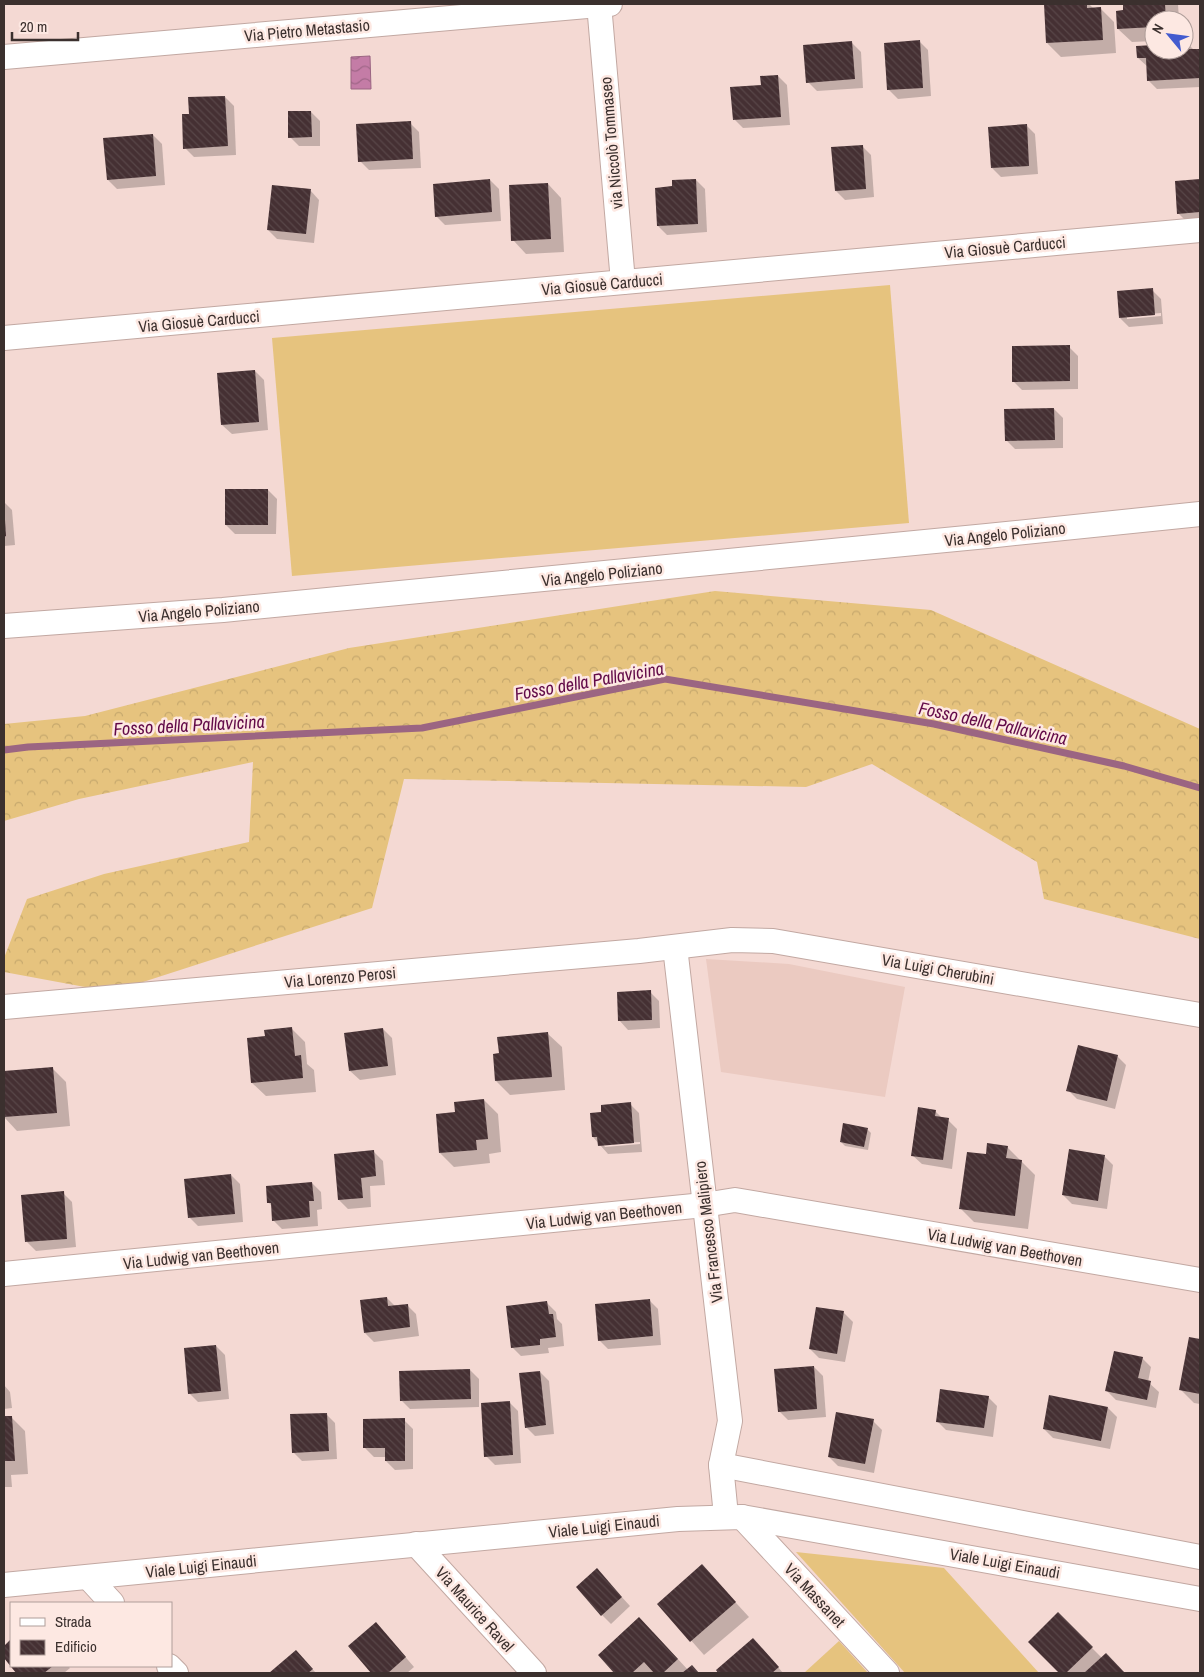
<svg xmlns="http://www.w3.org/2000/svg" width="1204" height="1677" viewBox="0 0 1204 1677" font-family="'Archivo Narrow',sans-serif">
<style>
.built{fill:#ebcac1}
.grass{fill:#e6c37e}
.forest{fill:url(#forest-crowns)}
.water{fill:url(#water-waves);stroke:#9b6582}
.shadow{fill:#0003;fill-rule:evenodd}
.lines{fill:none;stroke-linecap:round;stroke-linejoin:round}
.stream{stroke:#9b6582;stroke-width:7}
.building{fill:url(#building-back-hatch)}
.street-casing{stroke:#c2a8a2;stroke-width:26}
.street{stroke:#fff;stroke-width:24}
.labels{text-anchor:middle;dominant-baseline:central;stroke-width:5;stroke-linejoin:round;paint-order:stroke}
.street-label{font-size:16px;fill:#3b302e;stroke:#fde8e2}
.water-label{font-size:18px;font-style:italic;fill:#620a48;stroke:#fde8e2}
</style>
<defs>
<pattern id="forest-crowns" width="20" height="18" patternUnits="userSpaceOnUse" patternTransform="scale(1.25)"><rect width="20" height="18" fill="#e6c37e"/><path d="M2 6a3 3 0 1 1 6 0M12 15a3 3 0 1 1 6 0" fill="none" stroke="#c6a86d"/></pattern>
<pattern id="water-waves" width="16" height="10" patternUnits="userSpaceOnUse" patternTransform="scale(1.25)"><rect width="16" height="10" fill="#c47ca6"/><path d="M0 5q4-4 8 0t8 0" fill="none" stroke="#a06688"/></pattern>
<pattern id="building-back-hatch" width="6" height="6" patternUnits="userSpaceOnUse" patternTransform="scale(1.25)"><rect width="6" height="6" fill="#453033"/><path d="M-1 5l2 2M0 0l6 6M5-1l2 2" fill="none" stroke="#584648"/></pattern>
</defs>
<rect width="100%" height="100%" fill="#f4d9d3"/>
<path class="built" d="M706,959L789,964L905,987L885,1097L721,1072Z"/>
<g class="grass">
<path d="M890,285L909,523L292,576L272,338Z"/>
<path d="M796,1552L944,1568L1039,1673H905Z"/>
<path d="M839,1641L868,1673H804Z"/>
</g>
<path class="forest" d="M715,591L931,610L1200,729V939L1044,899L1037,862L872,764L806,787L404,779L372,908L112,992L4,972V958L27,899L104,874L249,842L253,762L79,799L4,821V724L85,716L349,648Z"/>
<path class="water" d="M370,56L371,89H351V57Z"/>
<g class="shadow">
<path d="M1045,4H1089L1094,9H1101L1114,22L1116,53L1061,57L1047,43Z"/>
<path d="M1124,4H1178L1179,20H1154V41L1132,42L1118,29L1125,11Z"/>
<path d="M919,41L928,50L931,96L898,99L889,90Z"/>
<path d="M852,43L861,52L863,88L817,91L808,82Z"/>
<path d="M1188,44L1194,50H1200V87L1157,89L1148,80V67L1138,58L1154,46V50H1184V45Z"/>
<path d="M778,76L787,85L790,125L743,128L734,119L762,86Z"/>
<path d="M225,97L234,106L236,155L194,157L185,148L190,115Z"/>
<path d="M311,112L320,121V146H299L290,137Z"/>
<path d="M410,123L419,132L421,168L369,170L360,161Z"/>
<path d="M1026,125L1035,134L1038,174L1001,177L992,168L989,128Z"/>
<path d="M153,135L162,144L165,185L117,189L108,180Z"/>
<path d="M862,146L871,155L874,197L845,200L836,191Z"/>
<path d="M490,180L499,189L501,221L445,225L436,216Z"/>
<path d="M696,180L705,189L707,232L667,235L658,226L673,188Z"/>
<path d="M1200,180V221L1187,222L1178,213L1176,182Z"/>
<path d="M548,184L561,198L564,252L526,254L513,240Z"/>
<path d="M310,190L319,200L314,243L277,239L268,230Z"/>
<path d="M1152,290L1161,299L1163,324L1129,327L1120,318ZM1161,313V316L1127,319V316Z"/>
<path d="M1069,347L1078,356V389L1022,390L1013,381Z"/>
<path d="M255,371L264,380L268,430L232,434L222,425Z"/>
<path d="M1054,409L1063,418V448L1015,449L1006,440Z"/>
<path d="M268,490L277,499L276,534H235L226,525Z"/>
<path d="M4,502L12,510L15,545L4,546Z"/>
<path d="M650,992L659,1001L660,1028L628,1030L619,1020Z"/>
<path d="M292,1029L305,1042L307,1064L314,1070L316,1092L266,1096L252,1083L266,1037Z"/>
<path d="M383,1029L392,1038L396,1075L360,1080L350,1071Z"/>
<path d="M548,1034L562,1047L565,1090L510,1095L496,1081L500,1054Z"/>
<path d="M1117,1056L1126,1065L1115,1109L1077,1099L1068,1090Z"/>
<path d="M52,1068L66,1082L70,1126L17,1131L4,1117V1073Z"/>
<path d="M484,1100L498,1114L501,1152L489,1154L490,1163L454,1167L440,1153L437,1115L456,1113Z"/>
<path d="M630,1104L639,1113L642,1152L608,1154L593,1137L603,1113ZM640,1142V1144L605,1147L603,1144Z"/>
<path d="M935,1111L943,1119L948,1120L957,1129L952,1169L922,1164L912,1155Z"/>
<path d="M867,1129L871,1133L868,1150L845,1146L841,1142Z"/>
<path d="M1007,1147L1035,1175L1028,1229L974,1222L961,1209Z"/>
<path d="M374,1152L383,1161L385,1185L370,1186L371,1207L348,1209L339,1200Z"/>
<path d="M1104,1156L1113,1165L1107,1209L1072,1204L1063,1195Z"/>
<path d="M231,1175L240,1184L243,1222L198,1226L189,1217Z"/>
<path d="M312,1183L321,1192L322,1209L317,1210L318,1226L282,1229L273,1220L272,1206L269,1203Z"/>
<path d="M63,1193L72,1202L76,1247L36,1251L27,1242Z"/>
<path d="M387,1298L396,1307L407,1305L416,1314L419,1336L374,1342L365,1333Z"/>
<path d="M649,1300L658,1309L661,1345L608,1349L599,1340Z"/>
<path d="M547,1303L556,1312L557,1319L562,1324L564,1346L548,1348L549,1353L521,1356L512,1347Z"/>
<path d="M844,1313L853,1322L845,1362L819,1358L810,1349Z"/>
<path d="M1190,1339L1200,1341V1404L1194,1403L1180,1389Z"/>
<path d="M216,1346L225,1355L229,1399L198,1402L189,1393Z"/>
<path d="M1142,1358L1151,1367L1148,1382L1159,1392L1156,1408L1116,1400L1107,1391Z"/>
<path d="M814,1367L823,1376L826,1417L788,1420L779,1411Z"/>
<path d="M470,1370L479,1379V1407L410,1409L401,1400Z"/>
<path d="M540,1372L549,1381L554,1434L535,1436L526,1427Z"/>
<path d="M4,1385L10,1392L12,1408L4,1409Z"/>
<path d="M988,1397L997,1406L993,1437L946,1430L937,1421Z"/>
<path d="M509,1402L518,1411L521,1463L495,1465L486,1456Z"/>
<path d="M1108,1408L1117,1417L1110,1449L1053,1438L1044,1429Z"/>
<path d="M326,1414L335,1423L337,1459L302,1461L293,1452Z"/>
<path d="M4,1417H11L25,1431L28,1474L11,1475L12,1487H4Z"/>
<path d="M404,1420L413,1429V1469L395,1470L386,1461V1457H374L365,1448Z"/>
<path d="M873,1421L882,1430L874,1473L838,1466L829,1457Z"/>
<path d="M702,1566L749,1617L704,1655L659,1604Z"/>
<path d="M597,1570L630,1606L611,1624L602,1615Z"/>
<path d="M1058,1614L1102,1658L1115,1664L1124,1673H1061L1030,1642Z"/>
<path d="M653,1632L688,1670L691,1667L698,1673H616L599,1655Z"/>
<path d="M385,1633L414,1667L407,1673H372L349,1647Z"/>
<path d="M762,1648L783,1673H720L717,1670Z"/>
<path d="M296,1651L316,1673H271Z"/>
<path d="M12,1666H68L70,1668L64,1673H18Z"/>
</g>
<g class="lines">
<path class="stream" d="M4,750L28,747L422,728L665,679L934,724L1124,766L1200,788"/>
</g>
<g class="building">
<path d="M1044,4H1087V8L1101,7L1103,40L1046,43Z"/>
<path d="M1123,4H1165L1166,20H1154V27L1117,29L1116,11L1123,10Z"/>
<path d="M920,40L923,88L887,90L884,43Z"/>
<path d="M852,41L855,79L806,83L803,45Z"/>
<path d="M1184,43H1188L1189,49H1200V78L1147,81L1146,58H1137L1136,46L1154,45V50H1184Z"/>
<path d="M778,75L781,117L733,120L730,87L761,85L760,76Z"/>
<path d="M225,96L228,146L183,149L182,114H189L188,97Z"/>
<path d="M288,111H311L312,137L288,138Z"/>
<path d="M411,121L413,159L358,162L356,124Z"/>
<path d="M1027,124L1029,166L991,168L988,127Z"/>
<path d="M153,134L156,176L107,180L103,138Z"/>
<path d="M863,145L866,189L835,191L831,147Z"/>
<path d="M490,179L492,212L435,217L433,184Z"/>
<path d="M696,179L698,224L657,226L655,188L672,186V180Z"/>
<path d="M1200,179V212L1177,214L1175,181Z"/>
<path d="M548,183L551,239L511,241L509,185Z"/>
<path d="M272,185L311,189L306,234L267,230Z"/>
<path d="M1153,288L1155,315L1119,318L1117,291Z"/>
<path d="M1070,345V381L1012,382V346Z"/>
<path d="M255,370L259,422L221,425L217,373Z"/>
<path d="M1054,408L1055,440L1005,441L1004,409Z"/>
<rect x="225" y="489" width="43" height="36"/>
<path d="M4,520H5L6,536L4,537Z"/>
<path d="M651,990L652,1020L618,1021L617,992Z"/>
<path d="M292,1027L295,1056L301,1055L303,1078L251,1083L247,1038L265,1036L264,1030Z"/>
<path d="M383,1028L388,1066L349,1071L344,1033Z"/>
<path d="M548,1032L552,1077L495,1081L493,1054L499,1053L497,1037Z"/>
<path d="M1078,1045L1118,1055L1107,1101L1066,1091Z"/>
<path d="M53,1067L57,1113L4,1117V1071Z"/>
<path d="M484,1099L488,1139L476,1140L477,1150L439,1153L436,1114L455,1112L454,1102Z"/>
<path d="M631,1102L634,1143L598,1146L597,1137H592L590,1113L601,1112V1105Z"/>
<path d="M918,1107L936,1110L935,1116L949,1118L943,1160L911,1156Z"/>
<path d="M843,1123L868,1128L864,1147L840,1142Z"/>
<path d="M987,1143L1008,1146L1006,1158L1022,1160L1015,1216L959,1209L967,1152L986,1154Z"/>
<path d="M1069,1149L1105,1155L1098,1201L1062,1195Z"/>
<path d="M374,1150L376,1176L361,1178L363,1198L338,1200L334,1154Z"/>
<path d="M231,1174L235,1214L188,1218L184,1179Z"/>
<path d="M312,1182L314,1201H309L310,1217L272,1221L271,1203H267L266,1186Z"/>
<path d="M64,1191L67,1239L25,1242L21,1195Z"/>
<path d="M387,1297L388,1306L408,1304L410,1327L364,1333L360,1300Z"/>
<path d="M650,1299L653,1336L598,1341L595,1304Z"/>
<path d="M547,1301L549,1314H553L556,1337L540,1339V1345L511,1348L506,1306Z"/>
<path d="M816,1307L844,1311L837,1354L809,1349Z"/>
<path d="M1189,1337L1200,1339V1394L1179,1390Z"/>
<path d="M216,1345L221,1391L188,1394L184,1348Z"/>
<path d="M1114,1351L1143,1357L1138,1378L1151,1381L1147,1400L1105,1391Z"/>
<path d="M814,1366L817,1409L778,1412L774,1369Z"/>
<path d="M470,1369L471,1399L400,1401L399,1371Z"/>
<path d="M540,1371L546,1425L525,1428L519,1373Z"/>
<path d="M940,1389L989,1396L984,1428L936,1422Z"/>
<path d="M1049,1395L1108,1407L1101,1441L1043,1429Z"/>
<path d="M510,1401L513,1455L484,1457L481,1403Z"/>
<path d="M836,1412L874,1419L865,1464L828,1457Z"/>
<path d="M327,1413L329,1451L292,1453L290,1414Z"/>
<path d="M4,1416H12L15,1461H4Z"/>
<path d="M405,1418V1461H385V1448H363V1419Z"/>
<path d="M702,1564L736,1602L690,1642L657,1604Z"/>
<path d="M597,1568L622,1597L601,1616L576,1587Z"/>
<path d="M1058,1612L1093,1647L1066,1673H1059L1028,1642Z"/>
<path d="M639,1617L678,1659L663,1673H654L644,1662L632,1673H614L598,1655Z"/>
<path d="M376,1622L406,1657L388,1673H371L348,1646Z"/>
<path d="M753,1638L779,1667L772,1673H718L716,1670Z"/>
<path d="M11,1639V1666H53L44,1673H16L4,1658V1646Z"/>
<path d="M296,1650L313,1669L308,1673H269Z"/>
<path d="M1106,1653L1125,1673H1084Z"/>
<path d="M692,1665L699,1673H682Z"/>
</g>
<g class="lines">
<defs>
<g id="street">
<path d="M599,4L623,282"/>
<path d="M4,57L610,4"/>
<path d="M4,338L1200,230"/>
<path d="M4,626L223,610L987,536L1200,514"/>
<path d="M675,947L730,1421L721,1465L726,1516"/>
<path d="M4,1007L639,951L732,940L773,941L1200,1015"/>
<path d="M4,1274L704,1205L735,1200L1200,1280"/>
<path d="M721,1465L1200,1557"/>
<path d="M742,1517L887,1673"/>
<path d="M416,1544L534,1673"/>
<path d="M88,1577L112,1603"/>
<path d="M4,1585L678,1519L742,1517L1200,1599"/>
<path d="M169,1666L176,1673"/>
</g>
</defs>
<use href="#street" class="street-casing"/>
<use href="#street" class="street"/>
</g>
<g class="labels">
<g class="street-label">
<text transform="translate(307 30) rotate(-5)">Via Pietro Metastasio</text>
<text transform="translate(611 143) rotate(-95)">via Niccolò Tommaseo</text>
<text transform="translate(1005 247) rotate(-5)">Via Giosuè Carducci</text>
<text transform="translate(602 284) rotate(-5)">Via Giosuè Carducci</text>
<text transform="translate(199 321) rotate(-5)">Via Giosuè Carducci</text>
<text transform="translate(1005 534) rotate(-6)">Via Angelo Poliziano</text>
<text transform="translate(602 574) rotate(-6)">Via Angelo Poliziano</text>
<text transform="translate(199 611) rotate(-5)">Via Angelo Poliziano</text>
<text transform="translate(938 969) rotate(10)">Via Luigi Cherubini</text>
<text transform="translate(340 977) rotate(-5)">Via Lorenzo Perosi</text>
<text transform="translate(604 1215) rotate(-6)">Via Ludwig van Beethoven</text>
<text transform="translate(708 1232) rotate(-97)">Via Francesco Malipiero</text>
<text transform="translate(1005 1247) rotate(10)">Via Ludwig van Beethoven</text>
<text transform="translate(201 1255) rotate(-6)">Via Ludwig van Beethoven</text>
<text transform="translate(604 1526) rotate(-6)">Viale Luigi Einaudi</text>
<text transform="translate(1005 1563) rotate(10)">Viale Luigi Einaudi</text>
<text transform="translate(201 1566) rotate(-6)">Viale Luigi Einaudi</text>
<text transform="translate(815 1595) rotate(47)">Via Massanet</text>
<text transform="translate(475 1609) rotate(48)">Via Maurice Ravel</text>
</g>
<g class="water-label">
<text transform="translate(589 681) rotate(-10)">Fosso della Pallavicina</text>
<text transform="translate(993 723) rotate(12)">Fosso della Pallavicina</text>
<text transform="translate(189 725) rotate(-3)">Fosso della Pallavicina</text>
</g>
</g>
<rect width="1204" height="1677" fill="none" stroke="#3b302e" stroke-width="10"/>
<rect x="10" y="1602" width="162" height="65" fill="#fde8e2" stroke="#af9e9a"/>
<rect x="20" y="1618" width="25" height="8" fill="#ffffff" stroke="#af9e9a"/>
<text x="55" y="1627" font-size="15" fill="#3b302e">Strada</text>
<rect x="20" y="1640" width="25" height="15" fill="url(#building-back-hatch)" stroke="#af9e9a"/>
<text x="55" y="1652" font-size="15" fill="#3b302e">Edificio</text>
<g transform="translate(1169 35) rotate(299)"><circle r="24" fill="#fde8e2" stroke="#af9e9a"/>
<path d="M0-4L9 19L0 12L-9 19Z" fill="#435bcf"/>
<text y="-8" font-size="14" font-weight="bold" text-anchor="middle" fill="#3b302e">N</text>
</g>
<path d="M12 32v8h66v-8" fill="none" stroke="#3b302e" stroke-width="2.5"/>
<text x="20" y="32" font-size="15" fill="#3b302e" stroke="#fde8e2" stroke-width="4" paint-order="stroke">20 m</text>
</svg>
